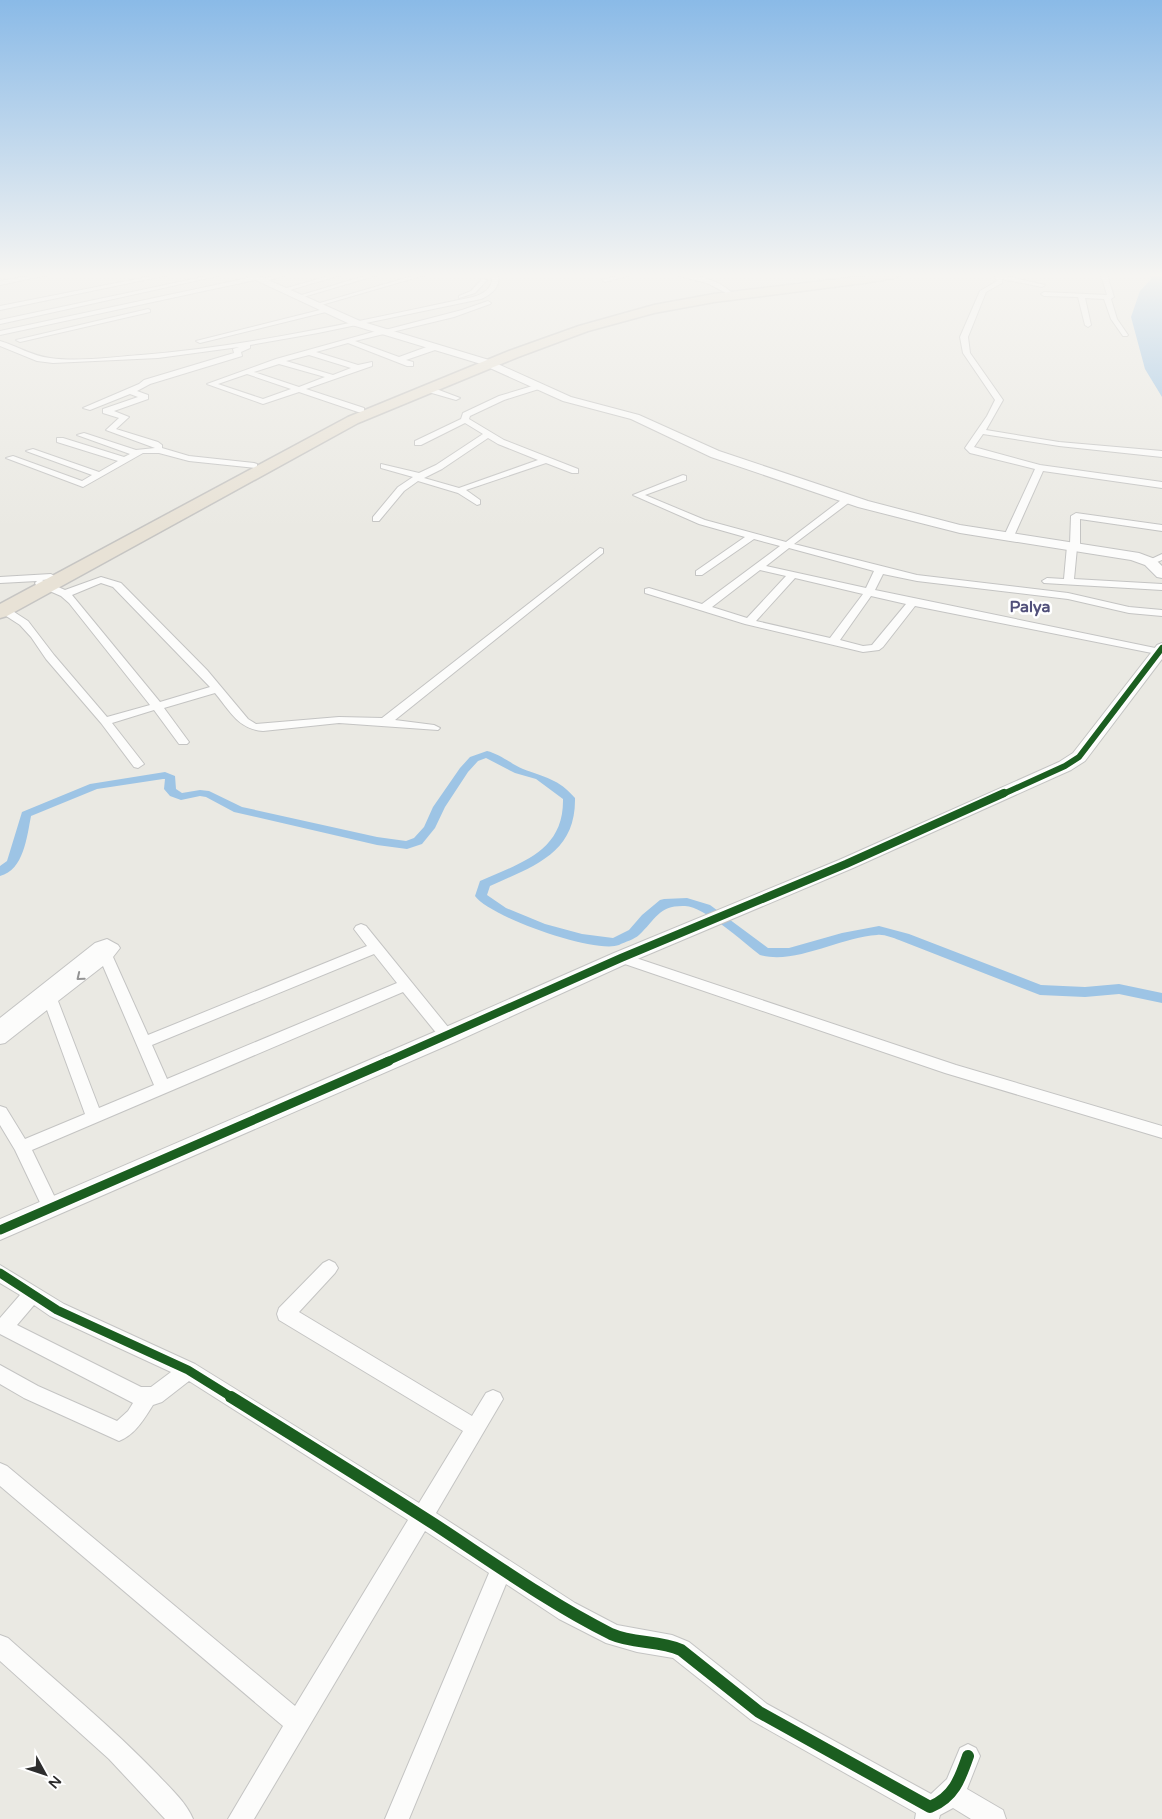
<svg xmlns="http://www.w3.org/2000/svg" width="1162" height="1819" viewBox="0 0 1162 1819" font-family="'Varela Round',sans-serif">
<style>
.water{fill:#9dc4e5}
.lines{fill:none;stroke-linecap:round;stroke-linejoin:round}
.canal{fill:#9dc4e5;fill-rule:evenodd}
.street-casing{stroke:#c4c4c3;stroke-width:2}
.secondary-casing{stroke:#c4c4c3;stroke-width:2}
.highway-casing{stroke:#c6c5c3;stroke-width:3}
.street{fill:#fcfcfb;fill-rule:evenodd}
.secondary{fill:#fcfcfb;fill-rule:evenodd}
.highway{fill:#e8e2d6;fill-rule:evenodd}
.cycleway-far3-casing{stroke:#fff;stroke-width:9}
.cycleway-far2-casing{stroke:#fff;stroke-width:11}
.cycleway-far1-casing{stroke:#fff;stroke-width:12}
.cycleway-casing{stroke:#fff;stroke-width:15}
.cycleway-far3{stroke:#1b5e20;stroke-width:6}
.cycleway-far2{stroke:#1b5e20;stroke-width:8}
.cycleway-far1{stroke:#1b5e20;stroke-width:9}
.cycleway{stroke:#1b5e20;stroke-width:12}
.oneway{stroke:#949494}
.labels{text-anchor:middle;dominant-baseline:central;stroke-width:5;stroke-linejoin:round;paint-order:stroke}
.far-quarter-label{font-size:16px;font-weight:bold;fill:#51507a;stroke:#fff}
</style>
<rect width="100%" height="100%" fill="#eae9e3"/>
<path class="water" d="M1150,275H1162V397L1145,369L1131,317L1140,291L1151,279Z"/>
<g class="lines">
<path class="canal" d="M487,751C500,754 511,764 523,769C544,777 559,779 575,798C576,854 533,866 490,886L487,895L506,908L545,924L582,934L613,938L629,930L642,915L660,900L664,899L687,898L710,905L768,948H789L842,933L879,926L909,934L1041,985L1085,987L1119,984L1162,993V1003L1119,994L1085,997L1040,995L899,940C893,938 884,934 877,935C840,937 796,965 760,955C743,942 705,907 685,906C659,905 656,919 639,935C635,939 625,942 619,945C595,954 490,917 475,896L480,881C520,863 564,852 563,799L536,779L515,773L486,758L478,761L468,772L445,807L435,828L422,844L407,849L377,845L234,812L206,797L200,796L181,800L170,796L164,789L165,779H163L97,789L31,816C27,836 24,870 0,876V866L7,861L22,812L90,784L165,772L175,776L176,789L182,793L200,790L209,791L242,807L377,837L406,841L414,838L424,827L433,807L460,768L470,757Z"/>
<defs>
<g id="street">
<path d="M35,275H47L0,285V281Z"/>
<path d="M157,275H168L0,310V306Z"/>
<path d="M212,275H222L0,324V320Z"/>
<path d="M277,275H287L262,282L259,280Z"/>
<path d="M332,275H341L283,292L280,290Z"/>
<path d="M368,275H377L300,298L295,297Z"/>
<path d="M416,275H425L318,306L313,305Z"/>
<path d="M492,275H498C501,286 491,295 481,299L318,333L250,345V348L241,352L242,356L150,384L137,391L148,395V399L114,411L129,417L116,429L158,442L162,445V448L189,456L254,463L257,464V468L189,461L159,453H143L83,487L6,458L13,456L82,481L92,475L26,451L33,449L99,472L118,461L57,442V438H63L124,457L130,454L77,435L84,433L136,450L155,448L106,430L119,418L103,413V409L138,397L130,394L90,410L83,408L139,384L144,380L234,353L233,349L239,347L158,358L53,363L37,361L0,346V341C17,346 32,356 50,358C78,362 113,357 141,355C253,346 363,320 473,297C484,294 494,287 492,275Z"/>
<path d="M620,275H630L605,282L602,280Z"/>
<path d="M675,275C694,273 716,279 731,292L726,293L707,283Z"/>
<path d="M994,275H1001L1045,285L1042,287L1002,279V283L986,292L968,337L970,353L1003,400L986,430L1059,442L1162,451V457L1059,446L983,434L974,447L1040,465L1162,482V488L1043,471L1014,536L1009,539L1006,538L1004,536L1035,469L970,453L965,448L987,416L995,400L963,353L960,337L980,291L997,281Z"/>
<path d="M1101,275H1107L1114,297L1111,299L1117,319L1128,335L1127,336H1123L1111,319L1104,299L1085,298L1091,325L1088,327L1085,325L1078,297L1044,296L1041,294L1044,292L1107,295Z"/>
<path d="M257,276L259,277V279L0,335V331Z"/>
<path d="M482,279L487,280L475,293L459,298V296L471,291Z"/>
<path d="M488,301L491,303L490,304L454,317L355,341L399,357L432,345H438V349L406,360L413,362V366H407L348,343L316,352L358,365L372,362V366L306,389L364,408V412H358L299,392L263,404L207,384L276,359L380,330H385L462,310ZM309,355L351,368L333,375L286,361ZM279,364L325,377L299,387L254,372ZM247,374L291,389L263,399L218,384Z"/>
<path d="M328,308L331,310L330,311L200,343L196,341Z"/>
<path d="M148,309L150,310V312L20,342L16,340Z"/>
<path d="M539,384H542V388L504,400L470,416L469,419L504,440L578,469V473H572L546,463L466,490L480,500V504L477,505L458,493L418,481L404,491L379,521H373V517L398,487L413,477L381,468V464L419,473L436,465L483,434L465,423L421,445H415V441L461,419L463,413L499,396ZM488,438L498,444L538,460L459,488L424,478L442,469Z"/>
<path d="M425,387H431L460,398L456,400L425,391Z"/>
<path d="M683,475L686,476V480L645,495L705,520L786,542L845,497H851V501L794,544L917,575L1068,593L1129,607L1162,610V616L1129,613L1068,599L917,581L883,574L875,590L1160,649H1162V655L915,606L883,647L879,650L863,652L745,624L645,593V589L649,588L702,604L780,546L754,539L702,575H696V571L745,537L699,524L633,495ZM789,548L874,571L866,588L766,566ZM760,570L786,576L747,618L712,607ZM795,578L863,594L830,638L756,621ZM871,596L906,604L872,645L863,646L840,640Z"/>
<path d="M1076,513L1162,525V531L1080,519V546L1077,548L1074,579L1162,584V590L1044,583L1042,581L1047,578L1064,579L1067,546L1070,544L1071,516Z"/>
<path d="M600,548L603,549V553L395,720L434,725L440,728L438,730L339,723L263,731C238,729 230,711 215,693L164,708L189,742L187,744H179L154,710L112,723L144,764L138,768L134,767L101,723L46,659L31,637L20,625L0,612V608H8L28,621L54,655L107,717L150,705L69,603L61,596L36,585L35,583L37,581L0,583V577L51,574L56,577L54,579L42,580L65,590L101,577L121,583L207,670L248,719L256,724L339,717L382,718ZM101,583L113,587L210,687L160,702L72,595Z"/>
<path d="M1162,554V560L1150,565L1145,562Z"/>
<path d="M361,924L366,926L452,1032L455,1036L452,1040L447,1041L442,1040L403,992L32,1150L60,1208L57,1213L51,1215L45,1213L15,1150L0,1125V1106L6,1108L25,1139L85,1114L47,1010L5,1043L0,1044V1018L95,943L107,939L118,945L120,948L113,957L148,1035L367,946L354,929L356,926ZM374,954L397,983L167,1079L152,1045ZM103,966L154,1085L99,1108L58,1001Z"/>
<path d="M621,953L956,1065L1162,1126V1138L945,1073L616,961L614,958L616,955Z"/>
<path d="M329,1260L335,1263L338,1268L335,1273L299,1312L472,1416L486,1393L493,1390L500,1393L503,1399L436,1513L575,1603L617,1625L672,1635L689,1642L767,1704L931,1794L947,1779L960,1748L968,1744L976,1748L980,1756L967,1789L1003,1810L1006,1819H971L953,1808L940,1815L939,1819H915L916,1813L751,1720L673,1658L637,1652L606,1643L559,1619L506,1584L409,1819H385L489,1573L425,1531L254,1819H228L283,1726L0,1486V1463L7,1466L295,1706L408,1520L189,1381L162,1402L153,1405C144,1419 135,1435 119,1441L24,1398L0,1384V1365L38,1386L117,1421L128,1411L133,1403L0,1334V1318L20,1295L0,1283V1265L64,1304L195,1364L419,1503L463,1431L279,1320L277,1314L279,1308L323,1263ZM34,1305L50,1316L171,1372L151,1387H141L17,1325Z"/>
<path d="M0,1635L8,1638C58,1683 111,1726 158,1775C170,1788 186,1802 193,1819H165L109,1759L0,1661Z"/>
</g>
<g id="secondary">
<path d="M245,275H257L360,321L489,360L571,397L639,415L719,451L868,501L960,525L1139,553L1155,559L1162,566V578L1157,577L1145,565L1131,560L960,533L858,507L711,457L631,419L563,401L481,364L352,325Z"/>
<path d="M1162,643V659L1085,761L1071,770L853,868L628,963L455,1042L0,1240V1219L439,1030L614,953L839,860L1059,762L1073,753L1157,645Z"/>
</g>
<path id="highway" d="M874,275H900L894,278L864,283L714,302L654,313L588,331L518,357L358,423L7,616L0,618V604L348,417L509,351L579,326L654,305L714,294Z"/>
</defs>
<use href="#street" class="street-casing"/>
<use href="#secondary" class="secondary-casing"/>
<use href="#highway" class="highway-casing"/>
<use href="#street" class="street"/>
<use href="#secondary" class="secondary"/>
<use href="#highway" class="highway"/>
<defs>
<path id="cycleway-far3" d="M1001,795L1065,766L1079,757L1162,648"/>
<path id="cycleway-far2" d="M386,1062L621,958L846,864L1004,793"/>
<g id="cycleway-far1">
<path d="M0,1230L389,1061"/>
<path d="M0,1273L57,1310L188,1370L233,1398"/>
</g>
<path id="cycleway" d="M231,1397C299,1439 367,1481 434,1524C492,1562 549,1603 611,1634C633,1644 659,1640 681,1650L759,1712L930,1807C954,1797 960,1779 968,1756"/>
</defs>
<use href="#cycleway-far3" class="cycleway-far3-casing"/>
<use href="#cycleway-far2" class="cycleway-far2-casing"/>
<use href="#cycleway-far1" class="cycleway-far1-casing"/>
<use href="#cycleway" class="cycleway-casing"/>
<use href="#cycleway-far3" class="cycleway-far3"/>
<use href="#cycleway-far2" class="cycleway-far2"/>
<use href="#cycleway-far1" class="cycleway-far1"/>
<use href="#cycleway" class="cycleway"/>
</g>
<defs><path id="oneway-chevron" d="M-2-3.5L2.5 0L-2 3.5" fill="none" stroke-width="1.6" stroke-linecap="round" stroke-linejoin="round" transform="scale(1.25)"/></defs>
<use class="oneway" href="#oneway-chevron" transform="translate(80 977) rotate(141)"/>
<linearGradient id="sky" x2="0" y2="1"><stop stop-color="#8abae7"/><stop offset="0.52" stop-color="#f6f5f2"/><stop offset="1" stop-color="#f6f5f2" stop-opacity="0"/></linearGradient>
<rect width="1162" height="529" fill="url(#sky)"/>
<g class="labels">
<g class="far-quarter-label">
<text x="1030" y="607">Palya</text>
</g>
</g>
<g transform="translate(45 1774) rotate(130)" stroke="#ffffff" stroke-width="4" paint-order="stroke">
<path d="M0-4L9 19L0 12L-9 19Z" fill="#2d2d2d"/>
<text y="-8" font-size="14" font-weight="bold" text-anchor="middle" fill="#2d2d2d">N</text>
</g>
</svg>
